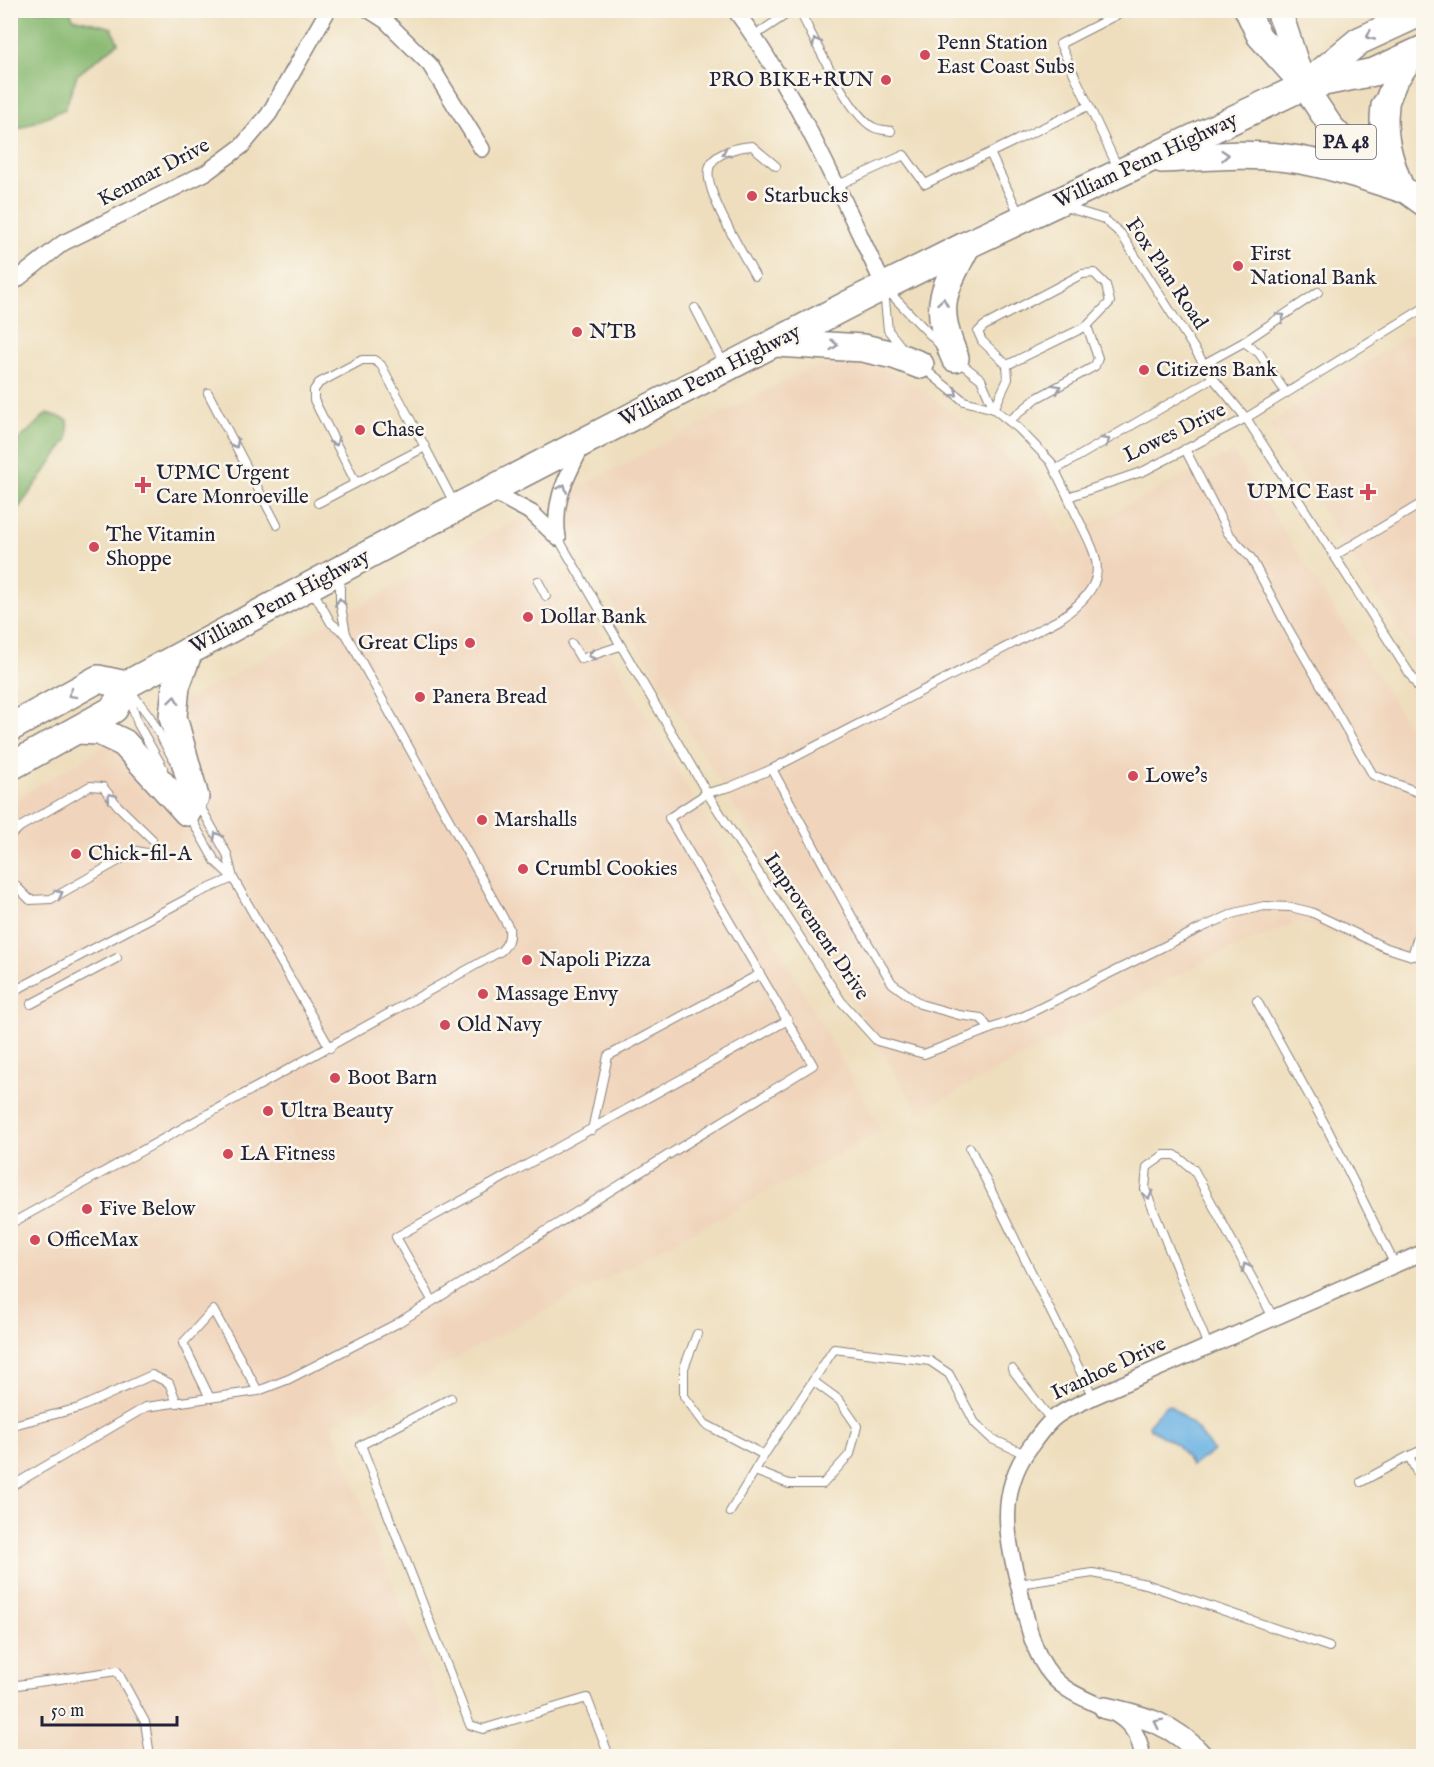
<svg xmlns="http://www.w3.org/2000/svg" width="1434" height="1767" viewBox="0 0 1434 1767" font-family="'IM FELL English',serif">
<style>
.built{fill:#f0d5bc}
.forest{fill:#8aba73;stroke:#566e57;stroke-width:1.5}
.water{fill:#6db4e4;stroke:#486b90;stroke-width:1.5}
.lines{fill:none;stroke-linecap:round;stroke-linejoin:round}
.lane-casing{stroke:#88807c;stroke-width:10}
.street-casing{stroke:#88807c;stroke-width:18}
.secondary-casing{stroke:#88807c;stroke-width:24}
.primary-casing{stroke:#88807c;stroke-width:27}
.highway-casing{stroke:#88807c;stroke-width:30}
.lane{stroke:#fff;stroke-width:8}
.street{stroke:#fff;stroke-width:15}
.secondary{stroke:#fff;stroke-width:21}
.primary{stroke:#fff;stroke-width:24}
.highway{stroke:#fff;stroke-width:27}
.oneway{stroke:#9c9ca7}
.poi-dot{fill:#d1495b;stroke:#fbf7ec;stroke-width:2}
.labels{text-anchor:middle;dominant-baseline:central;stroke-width:5;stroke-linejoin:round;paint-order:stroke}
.shield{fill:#fbf7ec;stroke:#636270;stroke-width:1.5}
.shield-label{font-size:20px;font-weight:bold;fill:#22223b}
.poi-label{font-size:21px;fill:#22223b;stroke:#fbf7ec;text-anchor:start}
.street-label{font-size:21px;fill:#22223b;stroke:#fbf7ec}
</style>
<rect width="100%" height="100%" fill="#fbf7ec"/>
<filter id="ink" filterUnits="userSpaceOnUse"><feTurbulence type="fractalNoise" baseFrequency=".0167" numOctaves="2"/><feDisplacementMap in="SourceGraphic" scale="12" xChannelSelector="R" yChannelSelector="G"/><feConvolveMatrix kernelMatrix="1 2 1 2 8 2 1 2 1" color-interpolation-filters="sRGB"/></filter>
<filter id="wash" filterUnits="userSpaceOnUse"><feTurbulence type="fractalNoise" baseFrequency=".008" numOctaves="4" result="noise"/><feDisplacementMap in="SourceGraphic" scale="24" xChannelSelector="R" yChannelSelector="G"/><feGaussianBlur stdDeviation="1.35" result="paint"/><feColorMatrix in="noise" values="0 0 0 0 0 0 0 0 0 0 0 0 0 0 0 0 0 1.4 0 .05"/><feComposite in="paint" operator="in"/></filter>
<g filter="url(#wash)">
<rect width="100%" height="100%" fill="#eedebd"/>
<g class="built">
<path d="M1423,326V668L1269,424Z"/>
<path d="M851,363L877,367L900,376L922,390L1029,475L1064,537L1233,452L1423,748V969L1299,922L1208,959L919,1112L551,501L799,374L824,365Z"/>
<path d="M531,512L882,1131L331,1425L460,1756H11L10,802L145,723Z"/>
</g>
<g class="forest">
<path d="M11,10L70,11L73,18L112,28L118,43L77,75L65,109L11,132Z"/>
<path d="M47,413L68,420V439L11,519V451L19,440Z"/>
</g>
<path class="water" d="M1170,1405L1199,1431L1213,1451L1192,1466L1177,1445L1150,1429L1149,1424L1165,1406Z"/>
</g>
<g filter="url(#ink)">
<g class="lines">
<defs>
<g id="lane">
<path d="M799,10C813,36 849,115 873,127C878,130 886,130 891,131"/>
<path d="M754,36L793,10"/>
<path d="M990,153L1020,216"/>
<path d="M1118,168L1060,44L1126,10"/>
<path d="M836,186L904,155L925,184L1088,106"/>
<path d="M1065,207L1104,219L1121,234L1213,378L1246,418L1424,696"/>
<path d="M1094,273L1106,285L1110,302L1087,326L1007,365L982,341L978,332L984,326L1082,274Z"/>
<path d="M755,276C743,253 704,192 709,169C712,153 738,147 752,146L776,166"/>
<path d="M884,291L888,330L903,349"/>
<path d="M888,291L940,345"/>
<path d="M695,308L724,364"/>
<path d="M1244,342L1259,353L1286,393"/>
<path d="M958,361L981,379L994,409"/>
<path d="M1204,364L1244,342L1318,292"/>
<path d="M922,367L964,401L994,409L1018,428L1051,462L1068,497L1144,471L1246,418L1424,308"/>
<path d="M208,393L277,525"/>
<path d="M994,409L1008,379L1007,365"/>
<path d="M1009,421L1037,398L1095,366L1098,358L1087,326"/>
<path d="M1185,449L1228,533L1251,558L1289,630L1373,775L1420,793L1424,790"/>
<path d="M1055,470L1213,378"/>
<path d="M356,483L314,400V390L319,383L362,360H374L381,365L425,447"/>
<path d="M318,503L425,447L454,503"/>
<path d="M558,538L707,793L841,1001L877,1041L924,1054L1024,1016L1201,928L1235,913L1264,906L1290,907L1311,912L1384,947L1412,956L1424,955"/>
<path d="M1334,556L1424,502"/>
<path d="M538,581L546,596"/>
<path d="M313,591L331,623L346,634"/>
<path d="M572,644L581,659L620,646"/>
<path d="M129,689L150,717L172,757"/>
<path d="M129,695L138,724L163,768"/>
<path d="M772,769L851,915L892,983L920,1004L959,1015L981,1018L989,1029"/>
<path d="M197,801L227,854L233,878L330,1048"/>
<path d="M189,815L215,861L231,876"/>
<path d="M10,836L20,827L90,786L103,787L118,806L152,839"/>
<path d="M10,880L30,900L51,899L136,851L162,856"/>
<path d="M1412,956L1424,916"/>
<path d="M10,993L196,894L233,878"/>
<path d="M1257,1001L1328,1130L1395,1265"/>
<path d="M31,1004L117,958"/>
<path d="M592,1130L608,1056L760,974"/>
<path d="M970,1148L1093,1397"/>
<path d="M10,1224L501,951C508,944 510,938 509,928L346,634L340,601V576"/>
<path d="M432,1300L396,1237L788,1020"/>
<path d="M697,1334L684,1368V1396L705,1424L764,1455"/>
<path d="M1208,1346L1145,1189L1147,1167L1164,1155H1175L1194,1170L1274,1319"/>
<path d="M1012,1369L1051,1420"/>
<path d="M210,1398L183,1343L213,1310L258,1391"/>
<path d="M451,1398L361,1445L470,1725L483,1729L587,1698L609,1756"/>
<path d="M10,1423L13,1425L79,1408L152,1375L169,1383L177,1403"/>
<path d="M1424,1449L1409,1456L1424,1487"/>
<path d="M755,1471L789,1484H823L850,1454L857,1426L839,1400L813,1381"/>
<path d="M1361,1482L1409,1456"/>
<path d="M10,1487L146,1407L258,1391L289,1379L396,1324L813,1065L669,818L707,793L730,787L772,769L1058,620C1123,576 1092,553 1068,497"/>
<path d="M730,1512L764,1455L834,1349L930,1361L949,1374L975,1423L992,1439L1025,1454"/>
<path d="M1018,1584L1093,1573L1146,1584L1329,1647"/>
<path d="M10,1686L117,1671L145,1722L150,1756"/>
</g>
<g id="street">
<path d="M369,10L386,21L430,65L482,149"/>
<path d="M735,10C798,95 839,191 884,286"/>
<path d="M10,285L63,243L207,172L242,146L269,114L328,10"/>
<path d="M489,490L532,513L558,538"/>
<path d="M558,538C552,500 567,477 583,444"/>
<path d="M1142,1756C1138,1704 1080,1709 1052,1676C1033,1654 1027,1623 1021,1595C1008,1542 995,1495 1030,1447C1037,1437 1044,1427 1053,1419C1064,1409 1080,1404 1093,1397L1424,1252"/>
</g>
<path id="secondary" d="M1105,1708C1145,1717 1174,1724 1202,1756"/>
<g id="primary">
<path d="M1247,10L1259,36L1304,86L1330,125L1341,137L1369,164L1424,204"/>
<path d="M1278,10L1284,25L1301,78"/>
<path d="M1385,106L1395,81L1414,54"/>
</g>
<g id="highway">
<path d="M1307,84L1359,41L1424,11"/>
<path d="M1385,106C1381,136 1389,160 1400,188"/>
<path d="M1162,159C1204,157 1245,152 1287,158C1326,163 1363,176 1400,188"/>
<path d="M776,343L863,348L894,355L920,365"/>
<path d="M955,358C933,306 942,293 967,245"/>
<path d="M189,651L176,686L173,717L195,797"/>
<path d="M10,728L98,679L126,685"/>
<path d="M77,730L99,731L124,743L187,812"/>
<path d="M10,767L114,709L126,685L425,524L855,301L967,245L1304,86L1374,72L1424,49"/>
</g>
</defs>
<use href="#lane" class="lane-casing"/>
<use href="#street" class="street-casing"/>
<use href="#secondary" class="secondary-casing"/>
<use href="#primary" class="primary-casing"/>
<use href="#highway" class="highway-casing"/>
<use href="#lane" class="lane"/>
<use href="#street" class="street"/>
<use href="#secondary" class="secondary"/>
<use href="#primary" class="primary"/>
<use href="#highway" class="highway"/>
</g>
<defs><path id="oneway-chevron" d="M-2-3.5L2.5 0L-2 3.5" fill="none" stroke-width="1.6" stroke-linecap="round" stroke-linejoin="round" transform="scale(1.5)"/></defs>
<g class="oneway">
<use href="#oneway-chevron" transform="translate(1370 36) rotate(155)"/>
<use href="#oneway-chevron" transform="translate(816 42) rotate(-118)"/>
<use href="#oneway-chevron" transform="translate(726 153) rotate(154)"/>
<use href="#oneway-chevron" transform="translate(1225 155) rotate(-4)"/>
<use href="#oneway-chevron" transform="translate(943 302) rotate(-80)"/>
<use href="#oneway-chevron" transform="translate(1281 317) rotate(-34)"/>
<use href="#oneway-chevron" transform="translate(834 345) rotate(4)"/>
<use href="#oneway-chevron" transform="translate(1057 388) rotate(-29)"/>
<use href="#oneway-chevron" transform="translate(954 393) rotate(38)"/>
<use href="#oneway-chevron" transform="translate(1106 441) rotate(-30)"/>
<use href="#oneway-chevron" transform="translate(335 442) rotate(63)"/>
<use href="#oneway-chevron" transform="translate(235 444) rotate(62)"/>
<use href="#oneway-chevron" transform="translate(563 488) rotate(-68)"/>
<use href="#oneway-chevron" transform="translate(340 602) rotate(-96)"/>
<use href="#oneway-chevron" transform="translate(592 655) rotate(162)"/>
<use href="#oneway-chevron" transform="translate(72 694) rotate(151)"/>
<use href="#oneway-chevron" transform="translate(174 700) rotate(-83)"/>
<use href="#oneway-chevron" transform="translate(111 797) rotate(-130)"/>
<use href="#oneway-chevron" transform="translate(217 836) rotate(-119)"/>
<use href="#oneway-chevron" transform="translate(59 894) rotate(-28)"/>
<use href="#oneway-chevron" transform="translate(1148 1195) rotate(75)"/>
<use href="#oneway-chevron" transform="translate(1246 1267) rotate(-118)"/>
<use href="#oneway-chevron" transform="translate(1158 1723) rotate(-154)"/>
</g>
</g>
<g class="poi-dot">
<circle cx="925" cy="55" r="6"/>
<circle cx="886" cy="80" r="6"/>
<circle cx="752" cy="196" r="6"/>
<circle cx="1238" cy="266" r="6"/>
<circle cx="577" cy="332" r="6"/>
<circle cx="1144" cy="370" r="6"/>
<circle cx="360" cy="430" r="6"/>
<path d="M140 476h6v6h6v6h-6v6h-6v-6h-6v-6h6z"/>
<path d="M1365 483h6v6h6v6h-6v6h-6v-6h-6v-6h6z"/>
<circle cx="94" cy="547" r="6"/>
<circle cx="528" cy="617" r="6"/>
<circle cx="470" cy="643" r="6"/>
<circle cx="420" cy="697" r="6"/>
<circle cx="1133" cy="776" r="6"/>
<circle cx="482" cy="820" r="6"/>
<circle cx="76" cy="854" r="6"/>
<circle cx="523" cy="869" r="6"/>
<circle cx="527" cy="960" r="6"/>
<circle cx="483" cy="994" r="6"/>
<circle cx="445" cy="1025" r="6"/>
<circle cx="335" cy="1078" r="6"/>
<circle cx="268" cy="1111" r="6"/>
<circle cx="228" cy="1154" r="6"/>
<circle cx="87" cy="1209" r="6"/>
<circle cx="35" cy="1240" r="6"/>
</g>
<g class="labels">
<rect class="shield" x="1316" y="125" width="60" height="34" rx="4.5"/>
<g class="shield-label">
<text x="1346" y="142">PA 48</text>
</g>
<g class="poi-label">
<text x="937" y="43">Penn Station<tspan x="937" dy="24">East Coast Subs</tspan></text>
<text x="874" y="80" text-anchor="end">PRO BIKE+RUN</text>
<text x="764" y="196">Starbucks</text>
<text x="1250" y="254">First<tspan x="1250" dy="24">National Bank</tspan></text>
<text x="589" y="332">NTB</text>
<text x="1156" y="370">Citizens Bank</text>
<text x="372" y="430">Chase</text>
<text x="156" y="473">UPMC Urgent<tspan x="156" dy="24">Care Monroeville</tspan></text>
<text x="1354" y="492" text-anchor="end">UPMC East</text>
<text x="106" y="535">The Vitamin<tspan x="106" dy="24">Shoppe</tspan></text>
<text x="540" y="617">Dollar Bank</text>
<text x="458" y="643" text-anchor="end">Great Clips</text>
<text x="432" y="697">Panera Bread</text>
<text x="1145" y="776">Lowe's</text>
<text x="494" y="820">Marshalls</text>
<text x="88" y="854">Chick-fil-A</text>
<text x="535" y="869">Crumbl Cookies</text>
<text x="539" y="960">Napoli Pizza</text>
<text x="495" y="994">Massage Envy</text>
<text x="457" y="1025">Old Navy</text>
<text x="347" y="1078">Boot Barn</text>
<text x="280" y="1111">Ultra Beauty</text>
<text x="240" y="1154">LA Fitness</text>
<text x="99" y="1209">Five Below</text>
<text x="47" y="1240">OfficeMax</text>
</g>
<g class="street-label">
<text transform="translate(1146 161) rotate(-25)">William Penn Highway</text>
<text transform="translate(154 173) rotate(-28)">Kenmar Drive</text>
<text transform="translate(1166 274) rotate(56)">Fox Plan Road</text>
<text transform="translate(710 376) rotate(-27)">William Penn Highway</text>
<text transform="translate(1175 433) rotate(-26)">Lowes Drive</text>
<text transform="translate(280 602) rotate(-28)">William Penn Highway</text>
<text transform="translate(816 927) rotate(56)">Improvement Drive</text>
<text transform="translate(1109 1369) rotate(-25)">Ivanhoe Drive</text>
</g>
</g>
<rect width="1434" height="1767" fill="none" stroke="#fbf7ec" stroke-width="36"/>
<path d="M42 1716v9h135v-9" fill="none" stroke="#22223b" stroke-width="3"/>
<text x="51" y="1716" font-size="18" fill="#22223b" stroke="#fbf7ec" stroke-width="4.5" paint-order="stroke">50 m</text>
</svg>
